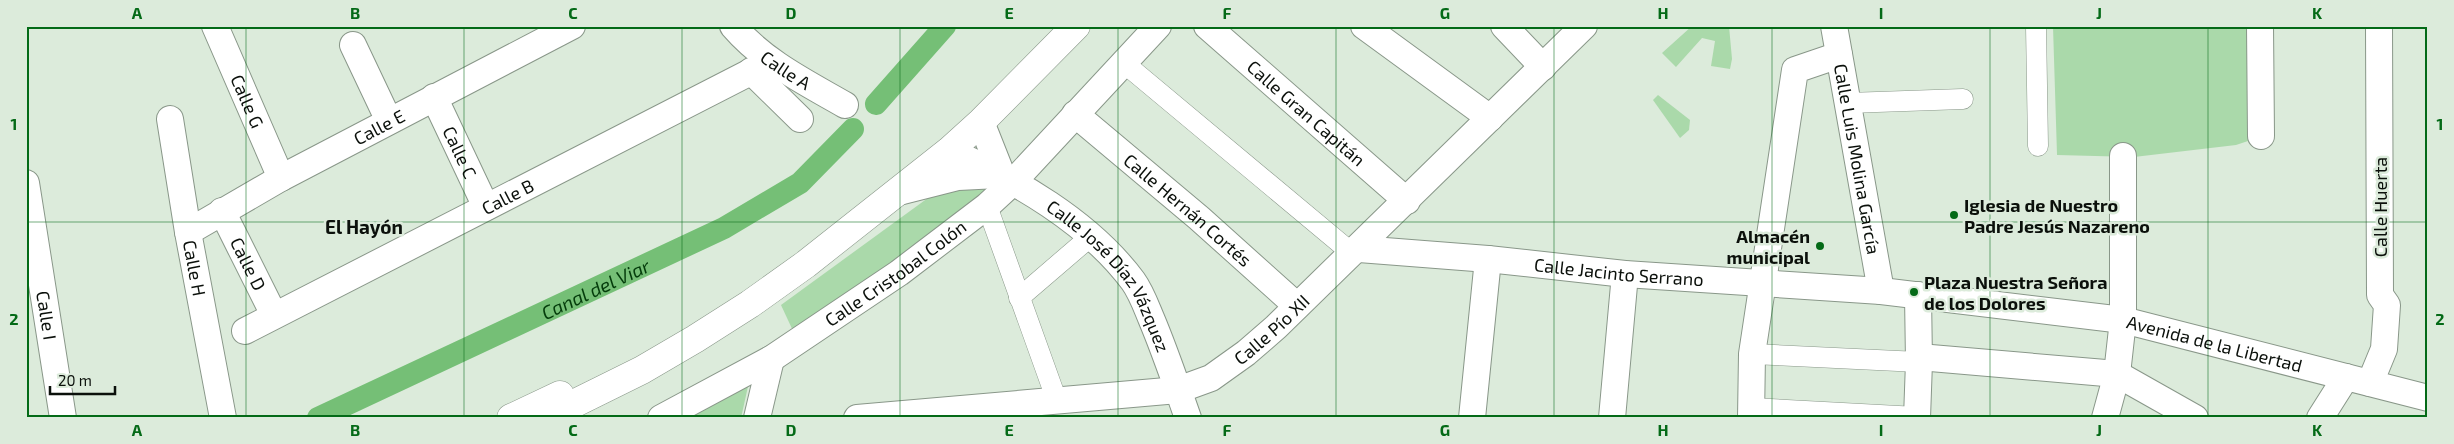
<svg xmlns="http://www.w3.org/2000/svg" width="2454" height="444" viewBox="0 0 2454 444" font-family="'Exo 2',sans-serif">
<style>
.green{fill:#aad9aa}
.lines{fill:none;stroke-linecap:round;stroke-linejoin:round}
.canal{stroke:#75bf76;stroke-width:22}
.pedestrian-casing{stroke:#899789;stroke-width:21}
.minor-casing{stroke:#899789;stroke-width:28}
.secondary-casing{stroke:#899789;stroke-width:29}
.pedestrian{stroke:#fff;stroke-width:20}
.minor{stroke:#fff;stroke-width:26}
.secondary{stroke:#fff;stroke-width:28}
.grid{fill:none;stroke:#046a17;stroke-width:1;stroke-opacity:0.55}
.poi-dot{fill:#046a17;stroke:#dcebdb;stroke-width:2}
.labels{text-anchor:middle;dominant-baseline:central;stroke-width:5;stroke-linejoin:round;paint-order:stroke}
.street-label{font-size:18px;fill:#0b100b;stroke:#dcebdb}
.poi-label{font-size:18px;font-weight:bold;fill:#0b100b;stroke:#dcebdb;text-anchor:start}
.neighbourhood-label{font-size:19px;font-weight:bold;fill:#0b100b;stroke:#dcebdb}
.water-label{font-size:19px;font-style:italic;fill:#043c0b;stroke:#dcebdb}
.neatline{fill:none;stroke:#046a17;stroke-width:2}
.grid-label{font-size:16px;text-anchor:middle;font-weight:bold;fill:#046a17}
</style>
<rect width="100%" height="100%" fill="#dcebdb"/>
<g class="green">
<path d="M1692,26H1729L1732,59L1730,69L1711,66L1715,41L1702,38L1676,67L1662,53Z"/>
<path d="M2053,26H2252L2254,139L2236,145L2134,157L2057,155Z"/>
<path d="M1658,95L1690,120L1689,130L1680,138L1653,100Z"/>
<path d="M980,182L994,192L794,333L781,305L943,187Z"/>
<path d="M749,382L741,418H685Z"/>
</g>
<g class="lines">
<g class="canal">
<path d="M876,104L945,26"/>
<path id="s1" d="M318,418L724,228L800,183L853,129"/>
</g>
<defs>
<g id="pedestrian">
<path d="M2036,26L2038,146"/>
<path d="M1124,63L1353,254"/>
<path d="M1848,103L1963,99"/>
<path d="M987,206L1057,401"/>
<path d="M1019,298L1090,237"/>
<path d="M1752,354L1919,362"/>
<path d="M1751,408L1917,417"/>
</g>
<g id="minor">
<path id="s2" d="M215,26L281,178"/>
<path id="s3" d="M733,26C764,62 805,82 845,105"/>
<path id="s4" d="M1207,26L1407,201"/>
<path d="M1364,26L1490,118"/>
<path d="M1504,26L1543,67"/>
<path id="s5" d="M1834,26L1881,291"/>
<path d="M2260,26L2261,136"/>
<path d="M353,45L389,121"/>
<path d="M751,71L800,119"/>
<path id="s6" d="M434,97L486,207"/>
<path id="s7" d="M1075,114L1199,218L1297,306"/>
<path id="s8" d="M170,119L188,232L223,418"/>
<path d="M981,122L1002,175"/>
<path id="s9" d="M949,151C1015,179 1089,222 1133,281C1141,292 1146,306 1151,318C1165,351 1176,384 1188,418"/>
<path id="s10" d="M26,183L63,418"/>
<path d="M899,192L958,177L998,175"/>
<path id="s11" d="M222,211L274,315"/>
<path id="s12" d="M188,232L281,178L572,26"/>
<path id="s13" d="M1359,249L1488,259L1625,274L1881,291L2123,320L2428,398"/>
<path id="s14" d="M245,331L770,62"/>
<path d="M1919,357L2117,374L2195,418"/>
<path d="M2370,383L2384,349L2387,305L2380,295L2379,26"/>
<path id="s15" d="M661,418L771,359L899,273L987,206L1014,181L1158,26"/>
<path d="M757,418L771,359"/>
<path id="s16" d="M857,418L1178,390L1211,378L1246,353L1276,327L1584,26"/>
<path d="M1472,418L1488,259"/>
<path d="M1612,418L1625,274"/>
<path d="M1751,418L1752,354L1795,70L1839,55"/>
<path d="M1917,418L1919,362L1918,295"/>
<path d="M2105,418L2117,374L2123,320V156"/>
<path d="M2320,418L2346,377"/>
</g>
<g id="secondary">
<path d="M511,418L560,395"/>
<path d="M545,418L642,370L695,339L750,304L806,264L949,151L981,122L1076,26"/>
</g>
</defs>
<use href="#pedestrian" class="pedestrian-casing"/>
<use href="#minor" class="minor-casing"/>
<use href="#secondary" class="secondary-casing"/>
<use href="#pedestrian" class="pedestrian"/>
<use href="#minor" class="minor"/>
<use href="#secondary" class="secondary"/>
</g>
<path class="grid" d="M246,26V418M464,26V418M682,26V418M900,26V418M1118,26V418M1336,26V418M1554,26V418M1772,26V418M1990,26V418M2208,26V418M26,222H2428"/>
<g class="poi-dot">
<circle cx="1954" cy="215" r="5"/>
<circle cx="1820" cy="246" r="5"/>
<circle cx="1914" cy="292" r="5"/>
</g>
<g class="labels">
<g class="street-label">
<text stroke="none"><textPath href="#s3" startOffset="69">Calle A</textPath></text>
<text stroke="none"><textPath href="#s2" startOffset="82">Calle G</textPath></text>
<text stroke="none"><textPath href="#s4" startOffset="132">Calle Gran Capitán</textPath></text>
<text stroke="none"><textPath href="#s12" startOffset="218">Calle E</textPath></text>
<text stroke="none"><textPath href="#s6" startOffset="61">Calle C</textPath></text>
<text stroke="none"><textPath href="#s5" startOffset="135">Calle Luis Molina García</textPath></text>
<text stroke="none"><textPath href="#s14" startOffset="295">Calle B</textPath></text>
<text transform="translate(2380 207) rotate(-90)">Calle Huerta</text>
<text stroke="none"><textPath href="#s7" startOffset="148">Calle Hernán Cortés</textPath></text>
<text stroke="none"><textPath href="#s11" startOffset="59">Calle D</textPath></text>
<text stroke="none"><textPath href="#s8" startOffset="151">Calle H</textPath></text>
<text stroke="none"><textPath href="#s13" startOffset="261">Calle Jacinto Serrano</textPath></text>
<text stroke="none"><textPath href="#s15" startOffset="276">Calle Cristobal Colón</textPath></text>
<text stroke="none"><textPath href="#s9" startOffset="209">Calle José Díaz Vázquez</textPath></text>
<text stroke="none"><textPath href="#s10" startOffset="134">Calle I</textPath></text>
<text stroke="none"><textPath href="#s16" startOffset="435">Calle Pío XII</textPath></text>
<text stroke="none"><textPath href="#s13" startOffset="862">Avenida de la Libertad</textPath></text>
</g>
<g class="poi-label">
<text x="1964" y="205">Iglesia de Nuestro<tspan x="1964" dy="21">Padre Jesús Nazareno</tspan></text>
<text x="1810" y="236" text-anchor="end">Almacén<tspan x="1810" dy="21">municipal</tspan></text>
<text x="1924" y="282">Plaza Nuestra Señora<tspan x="1924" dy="21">de los Dolores</tspan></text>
</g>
<g class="neighbourhood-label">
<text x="364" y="226">El Hayón</text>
</g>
<g class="water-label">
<text stroke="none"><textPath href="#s1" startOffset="306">Canal del Viar</textPath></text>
</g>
</g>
<rect width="2454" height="444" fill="none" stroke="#dcebdb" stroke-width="55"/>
<path d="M50 386v8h65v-8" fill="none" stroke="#0b100b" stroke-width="2.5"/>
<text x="58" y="386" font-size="15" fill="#0b100b" stroke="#dcebdb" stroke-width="4" paint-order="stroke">20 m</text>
<rect x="28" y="28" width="2398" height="388" class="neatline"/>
<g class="grid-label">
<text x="137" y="19">A</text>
<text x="355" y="19">B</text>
<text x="573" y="19">C</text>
<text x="791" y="19">D</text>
<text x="1009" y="19">E</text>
<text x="1227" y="19">F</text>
<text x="1445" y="19">G</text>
<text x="1663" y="19">H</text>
<text x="1881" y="19">I</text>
<text x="2099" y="19">J</text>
<text x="2317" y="19">K</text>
<text x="14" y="130">1</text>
<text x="2440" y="130">1</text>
<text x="14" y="325">2</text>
<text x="2440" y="325">2</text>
<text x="137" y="436">A</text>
<text x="355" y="436">B</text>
<text x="573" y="436">C</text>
<text x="791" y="436">D</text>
<text x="1009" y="436">E</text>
<text x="1227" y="436">F</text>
<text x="1445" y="436">G</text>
<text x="1663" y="436">H</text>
<text x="1881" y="436">I</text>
<text x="2099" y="436">J</text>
<text x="2317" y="436">K</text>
</g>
</svg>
